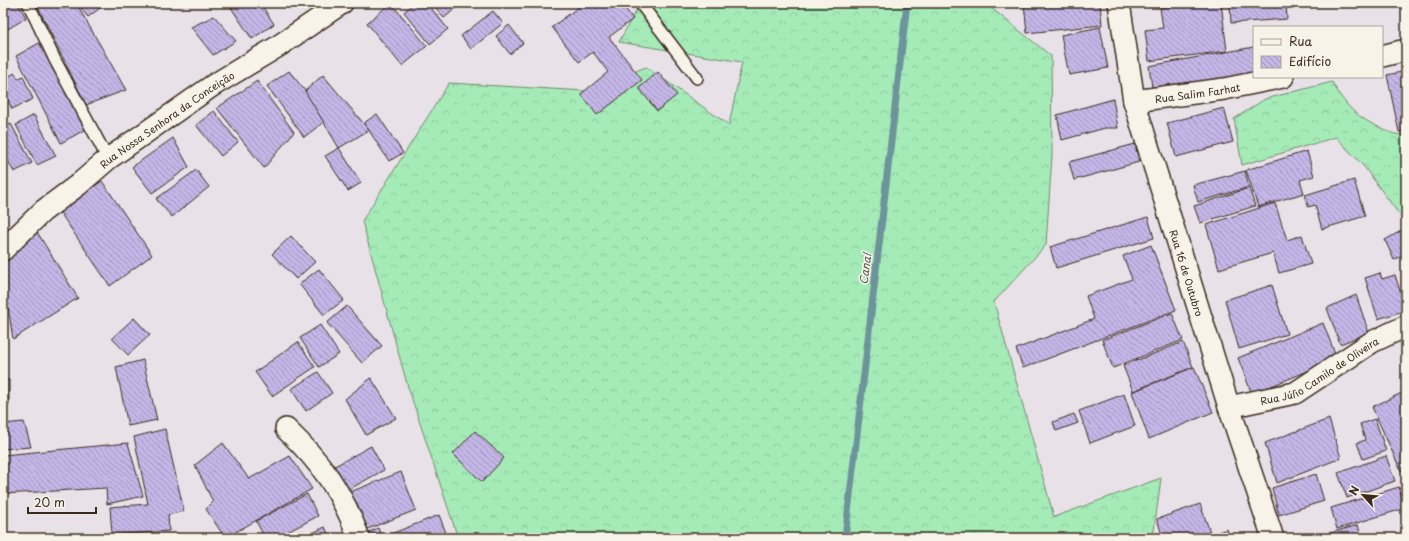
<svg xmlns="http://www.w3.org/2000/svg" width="1409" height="541" viewBox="0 0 1409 541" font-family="'Playpen Sans',sans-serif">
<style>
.forest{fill:url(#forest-crowns);stroke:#708a6b}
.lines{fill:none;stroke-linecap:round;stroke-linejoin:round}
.stream{stroke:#6d939b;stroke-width:7}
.building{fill:url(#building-back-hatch);stroke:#3b2a1e}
.lane-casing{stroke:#3b2a1e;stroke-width:14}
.street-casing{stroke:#3b2a1e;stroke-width:24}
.lane{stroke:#f7f3e8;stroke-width:11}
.street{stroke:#f7f3e8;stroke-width:21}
.labels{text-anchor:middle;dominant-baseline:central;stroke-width:3;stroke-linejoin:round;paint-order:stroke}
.street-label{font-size:10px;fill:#3b2a1e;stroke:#f7f3e8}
.water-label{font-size:11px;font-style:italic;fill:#505652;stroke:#f7f3e8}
</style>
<defs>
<pattern id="forest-crowns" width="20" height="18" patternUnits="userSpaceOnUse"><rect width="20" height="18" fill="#a5ebb8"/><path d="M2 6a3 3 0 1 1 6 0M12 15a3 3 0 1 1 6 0" fill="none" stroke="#8fca9e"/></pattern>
<pattern id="building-back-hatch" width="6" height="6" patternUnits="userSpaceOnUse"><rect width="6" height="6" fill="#c4b6e7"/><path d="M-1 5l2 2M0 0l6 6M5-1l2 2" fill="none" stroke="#a094bb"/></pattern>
</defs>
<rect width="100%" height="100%" fill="#e8e1e8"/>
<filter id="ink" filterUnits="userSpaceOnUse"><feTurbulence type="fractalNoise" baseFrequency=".025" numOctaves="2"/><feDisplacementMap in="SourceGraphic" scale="8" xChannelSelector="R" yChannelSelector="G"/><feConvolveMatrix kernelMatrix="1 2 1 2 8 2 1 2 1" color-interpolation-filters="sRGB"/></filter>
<g filter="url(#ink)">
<g class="forest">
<path d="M640,3H985L1051,56L1052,155L1046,245L994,302L1054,517L1161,478L1153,538H458L407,384L362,221L449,83L585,91L646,67L729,125L742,62L619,42Z"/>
<path d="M1332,82C1346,107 1356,117 1383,129C1391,133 1397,136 1406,134V219L1404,221L1365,168L1336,137L1242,165L1234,119L1265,99Z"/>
</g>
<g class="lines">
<path class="stream" d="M845,538L907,3"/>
</g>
<g class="building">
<path d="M3,3H18L26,18L3,32Z"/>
<path d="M36,3H76L126,90L86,105Z"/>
<path d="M77,3H107L88,17Z"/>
<path d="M228,3H260L274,24L252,39Z"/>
<path d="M391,3L427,46L402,66L367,23Z"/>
<path d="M414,3H427L448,29L430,44L404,12Z"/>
<path d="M432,3H462L444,18Z"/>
<path d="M584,3H621L633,19L609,37L642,80L597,115L581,94L608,72L593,52L579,62L552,27Z"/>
<path d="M1024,3H1100L1102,25L1027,33Z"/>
<path d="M1195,3H1221L1227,51L1149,61L1145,30L1163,28L1160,8Z"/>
<path d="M1230,3H1286L1287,19L1231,23Z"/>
<path d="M493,11L503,23L471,49L461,36Z"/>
<path d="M214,16L236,41L213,55L191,27Z"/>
<path d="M509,25L523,43L510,54L496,36Z"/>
<path d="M1100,27L1108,68L1069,75L1061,35Z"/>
<path d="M41,42L86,129L61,143L16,56Z"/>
<path d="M1254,47V76L1153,94L1149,66Z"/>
<path d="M289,71L328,119L304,137L267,86Z"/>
<path d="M1406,71V131L1399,132L1387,75Z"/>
<path d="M658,72L677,95L657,111L639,88Z"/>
<path d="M15,73L18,79L23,76L33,99L12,109L3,89V79Z"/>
<path d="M323,75L369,130L339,148L305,91Z"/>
<path d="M257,81L294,132L264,168L217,108Z"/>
<path d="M1113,99L1118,128H1105L1062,140L1057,115Z"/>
<path d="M1224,108L1233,142L1176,157L1167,123Z"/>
<path d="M214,111L238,142L221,156L196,125Z"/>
<path d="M377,114L403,153L389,161L364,123Z"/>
<path d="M34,115L56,156L37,165L16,125Z"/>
<path d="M11,124L32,163L14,172L3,152V128Z"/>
<path d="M173,138L189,167L152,193L132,167Z"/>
<path d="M1135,144L1139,162L1074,180L1069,162Z"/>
<path d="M339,148L361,183L348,191L325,156Z"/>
<path d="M1307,151L1314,176L1300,180L1304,193L1258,207L1246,170Z"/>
<path d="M196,170L209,187L172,217L156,199Z"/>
<path d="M1245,171L1249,187L1198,202L1193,185Z"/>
<path d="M1354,180L1365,216L1322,229L1315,205L1308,207L1305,195Z"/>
<path d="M102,181L152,255L110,286L59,211Z"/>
<path d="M1249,188L1255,206L1200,223L1194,206Z"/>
<path d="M1275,203L1287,240L1302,235L1311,264L1279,273L1273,253L1219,269L1206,225Z"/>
<path d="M1148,217L1154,238L1056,268L1050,247Z"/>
<path d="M1401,231L1406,240V254L1394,260L1385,240Z"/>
<path d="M37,232L78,298L13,339L3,274V253Z"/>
<path d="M291,236L315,262L296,279L272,254Z"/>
<path d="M1151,245L1176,310L1023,368L1016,349L1094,319L1086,296L1132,279L1123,256Z"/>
<path d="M319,269L344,300L324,315L299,284Z"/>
<path d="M1380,273L1382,279L1395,275L1406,310L1378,319L1365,278Z"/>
<path d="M1272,285L1287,334L1239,349L1225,300Z"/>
<path d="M1356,295L1369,333L1340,344L1327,308Z"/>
<path d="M347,306L382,346L362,363L327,323Z"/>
<path d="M1172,313L1183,340L1113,368L1102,340Z"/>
<path d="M134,318L150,335L128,355L112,338Z"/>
<path d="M1323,323L1337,359L1252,394L1238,358Z"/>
<path d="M320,325L339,354L319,367L300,338Z"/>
<path d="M298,342L315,367L272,396L255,372Z"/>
<path d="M1183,342L1193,367L1133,391L1123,366Z"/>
<path d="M143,360L157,420L128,426L116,367Z"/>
<path d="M1194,367L1213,412L1149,439L1132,392Z"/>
<path d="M318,372L332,393L306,411L291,389Z"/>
<path d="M371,378L396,418L366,435L345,399Z"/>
<path d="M3,380H9V405L3,406Z"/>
<path d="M1406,391V469L1401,471L1372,407Z"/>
<path d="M1124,394L1135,426L1090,443L1079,411Z"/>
<path d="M1074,414L1078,423L1056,431L1053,422Z"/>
<path d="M1329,419L1341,458L1277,483L1265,443Z"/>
<path d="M1375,419L1386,451L1363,459L1357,443L1365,440L1360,424Z"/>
<path d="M24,422L31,447L3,449V424Z"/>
<path d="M165,429L184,511L168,515L169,531L112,535L110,507L148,504L134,437Z"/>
<path d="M475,431L504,458L482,482L453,454Z"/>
<path d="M128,443L143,496L107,504L106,488L3,494V455Z"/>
<path d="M223,443L249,479L290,456L312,489L225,538L206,509L213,502L195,465Z"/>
<path d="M371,446L384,470L346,491L333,467Z"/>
<path d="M1386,456L1395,481L1347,498L1338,473Z"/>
<path d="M401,472L416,510L365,530L350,492Z"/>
<path d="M1316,474L1324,501L1279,515L1272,488Z"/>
<path d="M1399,487L1406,508L1337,529L1331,508Z"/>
<path d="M307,494L318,516L276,538H265L256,521Z"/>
<path d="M1200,504L1210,532L1193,538H1163L1157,519Z"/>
<path d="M439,515L448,538H384L383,537Z"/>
<path d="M1358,525L1362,538H1312Z"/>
<path d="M325,527L330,538H302Z"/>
<path d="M378,528L382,538H365L364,534Z"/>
<path d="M1227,529L1230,538H1201Z"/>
</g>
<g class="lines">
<defs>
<g id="lane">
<path d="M28,3L55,60L108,159"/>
<path d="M640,3L697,78"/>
</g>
<g id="street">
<path id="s1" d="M1119,3L1134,101L1229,407L1273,538"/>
<path d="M1382,56L1406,50"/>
<path id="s2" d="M1134,101L1224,89L1283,77"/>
<path id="s3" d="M3,250L43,211L78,185L108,159L212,86L277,47L342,3"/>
<path id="s4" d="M1229,407L1295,393L1372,342L1406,326"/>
<path d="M286,429C321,462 342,492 359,538"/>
</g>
</defs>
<use href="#lane" class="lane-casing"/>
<use href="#street" class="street-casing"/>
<use href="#lane" class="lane"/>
<use href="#street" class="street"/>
</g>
</g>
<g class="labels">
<g class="street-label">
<text stroke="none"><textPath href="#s2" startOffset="64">Rua Salim Farhat</textPath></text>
<text stroke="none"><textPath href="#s3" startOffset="210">Rua Nossa Senhora da Conceição</textPath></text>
<text stroke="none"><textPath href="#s1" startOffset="279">Rua 16 de Outubro</textPath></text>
<text stroke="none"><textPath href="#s4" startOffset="99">Rua Júlio Camilo de Oliveira</textPath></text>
</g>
<g class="water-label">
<text transform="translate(865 269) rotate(-83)">Canal</text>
</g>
</g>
<rect width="1409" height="541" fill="none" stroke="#f7f3e8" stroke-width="16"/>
<rect x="8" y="8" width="1393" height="525" fill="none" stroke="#3b2a1e" stroke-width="1.5" filter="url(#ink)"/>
<rect x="1253" y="26" width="130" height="52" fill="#f7f3e8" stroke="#aca397"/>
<rect x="1261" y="39" width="20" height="6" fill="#f7f3e8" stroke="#aca397"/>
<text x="1289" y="46" font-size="12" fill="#3b2a1e">Rua</text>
<rect x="1261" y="56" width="20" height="12" fill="url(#building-back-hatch)" stroke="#aca397"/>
<text x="1289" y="66" font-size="12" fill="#3b2a1e">Edifício</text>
<g transform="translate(1363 495) rotate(297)" stroke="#f7f3e8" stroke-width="3" paint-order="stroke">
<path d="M0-3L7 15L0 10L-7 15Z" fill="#3b2a1e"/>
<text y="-6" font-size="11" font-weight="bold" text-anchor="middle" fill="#3b2a1e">N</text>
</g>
<path d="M28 507v6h68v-6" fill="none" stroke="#3b2a1e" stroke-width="2"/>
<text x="34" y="507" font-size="12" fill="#3b2a1e" stroke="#f7f3e8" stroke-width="3" paint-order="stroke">20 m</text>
</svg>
